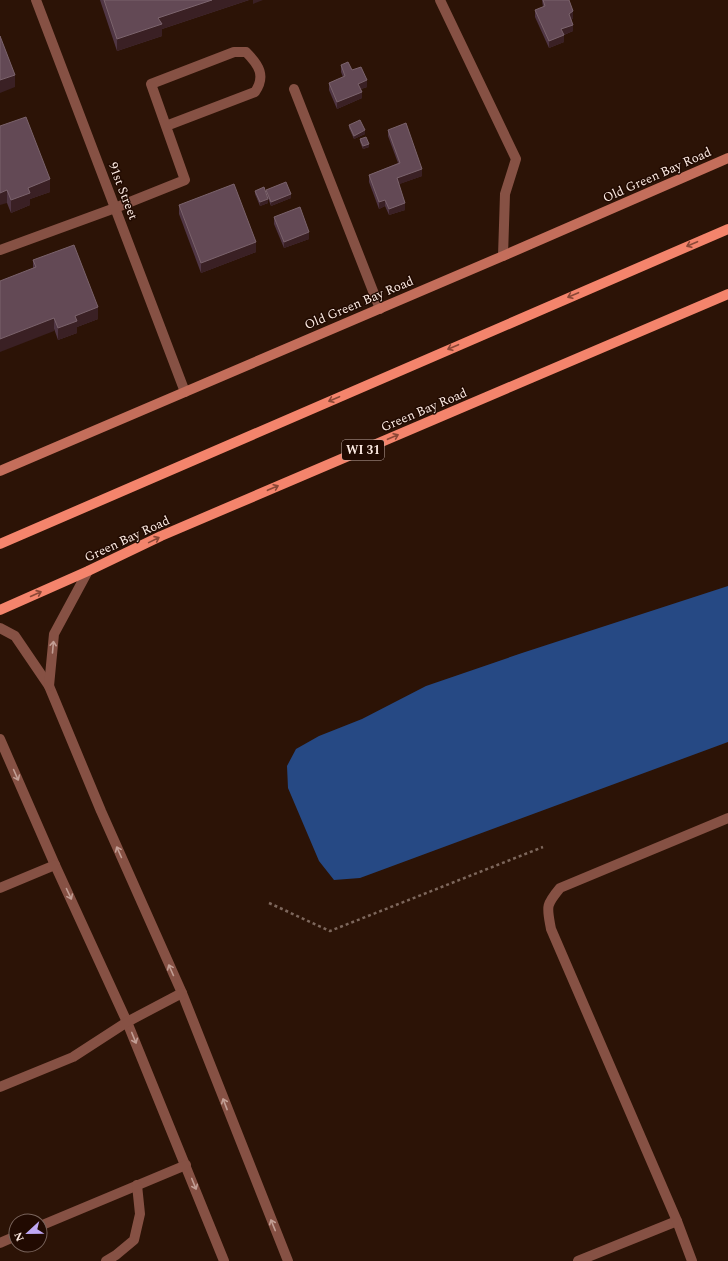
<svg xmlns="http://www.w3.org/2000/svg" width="728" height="1261" viewBox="0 0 728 1261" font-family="Spectral,serif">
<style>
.water{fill:#264984}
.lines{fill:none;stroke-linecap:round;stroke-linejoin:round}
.path{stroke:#7d675c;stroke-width:2.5;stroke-dasharray:3 3;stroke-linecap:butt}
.lane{stroke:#865144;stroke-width:10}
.street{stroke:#865144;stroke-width:10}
.secondary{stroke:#c46e5b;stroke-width:10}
.primary{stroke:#f4846c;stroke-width:10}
.wall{fill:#503644}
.shaded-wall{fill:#3a2024}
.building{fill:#634955;stroke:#7b636c}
.oneway{stroke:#8a4736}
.oneway2{stroke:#c29e94}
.labels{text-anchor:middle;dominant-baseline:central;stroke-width:3;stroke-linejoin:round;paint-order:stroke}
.shield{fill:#210a01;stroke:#bca8a0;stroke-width:1}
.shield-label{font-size:12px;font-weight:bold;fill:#feece4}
.street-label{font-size:13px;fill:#feece4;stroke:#210a01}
</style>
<rect width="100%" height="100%" fill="#2c1306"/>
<path class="water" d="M728,586V742L360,878L334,880L319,861L288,788L287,766L296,749L319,736L362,719L426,686L522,653Z"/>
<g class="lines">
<path class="path" d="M269,903L330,931L543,847"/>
<g class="lane">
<path d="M294,89L380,309"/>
<path d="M0,250L115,208L185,180L151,84L234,52H246C259,65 266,76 255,92L166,126"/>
<path d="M0,628L15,636L49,686L101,811L182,993L288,1261"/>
<path d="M49,686L54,634L88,571"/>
<path d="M0,739L55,865L127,1022L224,1261"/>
<path d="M0,888L55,865"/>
<path d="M0,1087L73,1057L127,1022L182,993"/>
<path d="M40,1226L186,1165"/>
<path d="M0,1243L16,1236"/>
<path d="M106,1261L116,1255L134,1240L140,1214L137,1185"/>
<path d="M578,1261L677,1221"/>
<path d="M692,1261L677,1221L551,929C547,907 545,906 560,888L728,818"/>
</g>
<g class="street">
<path d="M36,0L185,392"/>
<path d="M440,0L516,159L505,194L503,256"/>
</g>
<path class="secondary" d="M0,471L503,256L728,158"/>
<g class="primary">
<path d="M0,544L728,229"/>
<path d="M0,610L88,571L161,536L728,294"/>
</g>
</g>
<g class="wall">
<path d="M100,0H249L162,29V36L117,51Z"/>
<path d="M542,0H569L573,18L571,20L573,31L564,35V42L549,48L535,17V10L543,7Z"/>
<path d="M341,65L352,70L367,87L361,89L362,98L337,109L329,90V83L343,77L341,72Z"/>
<path d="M349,125L365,134L354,139L349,128Z"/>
<path d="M0,126L50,192L30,199V205L11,213L7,203Z"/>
<path d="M388,130L422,176L399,184L405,210L389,215L385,206L379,209L369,182V175L398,163L388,136Z"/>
<path d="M360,139L369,147L363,149L360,142Z"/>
<path d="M266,190L291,198L271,206L266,193Z"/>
<path d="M255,191L268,203L260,206L255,194Z"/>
<path d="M179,205L256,252L201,273L179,214Z"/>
<path d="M274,217L309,239L284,248L274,224Z"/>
<path d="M33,260L98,319L77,327V333L58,340L33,269Z"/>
</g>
<g class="shaded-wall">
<path d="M212,0H249L162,29V36L117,51V39L158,18Z"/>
<path d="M253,0H263L253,4Z"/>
<path d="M573,11V18L569,21V14Z"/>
<path d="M573,25V31L561,36V29Z"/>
<path d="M564,35V42L549,48V41Z"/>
<path d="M15,75V87L0,93V80Z"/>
<path d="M367,80V87L358,90V84Z"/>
<path d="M362,92V98L337,109V102Z"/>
<path d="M365,130V134L354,139V136Z"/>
<path d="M369,144V147L363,149V146Z"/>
<path d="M422,169V176L397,185V178Z"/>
<path d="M50,179V192L30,199V205L11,213V200L28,188Z"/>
<path d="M7,190V203L0,205V193Z"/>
<path d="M291,194V198L271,206V202Z"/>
<path d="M268,199V203L260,206V202Z"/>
<path d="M385,200V206L379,209V202Z"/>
<path d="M405,203V210L389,215V209Z"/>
<path d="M309,232V239L284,248V242Z"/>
<path d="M256,242V252L201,273V263Z"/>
<path d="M98,307V319L77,327V333L58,340V328L75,316Z"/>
<path d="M54,318V331L0,352V339Z"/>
</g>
<g class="building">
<path d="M104,0H212L158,18L162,24L117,39Z"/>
<path d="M543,0H569L573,11L569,14L573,25L561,29L564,35L549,41L535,10L545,6Z"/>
<path d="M0,36L15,75L0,80Z"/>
<path d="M348,62L352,70L361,67L367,80L358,84L362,92L337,102L329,83L345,76L341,65Z"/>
<path d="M26,117L50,179L28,188L30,193L11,200L7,190L0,193V126Z"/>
<path d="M360,120L365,130L354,136L349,125Z"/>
<path d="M406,123L422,169L397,178L405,203L389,209L385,200L379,202L369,175L400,163L388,130Z"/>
<path d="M366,137L369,144L363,146L360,139Z"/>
<path d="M286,182L291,194L271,202L266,190Z"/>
<path d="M234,184L256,242L201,263L179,205Z"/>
<path d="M264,187L268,199L260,202L255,191Z"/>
<path d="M300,207L309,232L284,242L274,217Z"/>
<path d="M74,245L98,307L75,316L77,321L58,328L54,318L0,339V281L36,267L33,260Z"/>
</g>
<defs><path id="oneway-shaft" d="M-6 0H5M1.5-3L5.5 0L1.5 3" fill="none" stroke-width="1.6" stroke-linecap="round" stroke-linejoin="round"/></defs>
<g class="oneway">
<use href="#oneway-shaft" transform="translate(692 244) rotate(157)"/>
<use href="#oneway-shaft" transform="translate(573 295) rotate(157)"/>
<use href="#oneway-shaft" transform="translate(453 347) rotate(157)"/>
<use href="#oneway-shaft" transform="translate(334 399) rotate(157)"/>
<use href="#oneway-shaft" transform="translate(393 437) rotate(-23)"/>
<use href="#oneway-shaft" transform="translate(273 488) rotate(-23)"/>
<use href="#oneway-shaft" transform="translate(154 540) rotate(-26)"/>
<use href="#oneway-shaft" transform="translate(36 594) rotate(-24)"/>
</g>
<g class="oneway2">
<use href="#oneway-shaft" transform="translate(53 647) rotate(-85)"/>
<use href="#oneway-shaft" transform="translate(16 775) rotate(66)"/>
<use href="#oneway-shaft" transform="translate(119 852) rotate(-114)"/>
<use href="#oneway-shaft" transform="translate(69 894) rotate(65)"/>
<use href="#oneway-shaft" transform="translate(171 970) rotate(-114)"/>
<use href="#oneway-shaft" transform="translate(134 1038) rotate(68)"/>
<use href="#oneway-shaft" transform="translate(225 1104) rotate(-111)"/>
<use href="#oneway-shaft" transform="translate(194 1184) rotate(68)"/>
<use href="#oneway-shaft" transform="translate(273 1225) rotate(-112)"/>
</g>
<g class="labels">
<rect class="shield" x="342" y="440" width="42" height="20" rx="3"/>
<g class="shield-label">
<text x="363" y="450">WI 31</text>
</g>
<g class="street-label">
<text transform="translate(657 175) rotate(-24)">Old Green Bay Road</text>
<text transform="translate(123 191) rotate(69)">91st Street</text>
<text transform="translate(359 303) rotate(-23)">Old Green Bay Road</text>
<text transform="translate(424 410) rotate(-23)">Green Bay Road</text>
<text transform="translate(127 539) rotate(-25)">Green Bay Road</text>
</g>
</g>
<g transform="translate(28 1233) rotate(248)"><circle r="19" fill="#210a01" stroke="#79645c"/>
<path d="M0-3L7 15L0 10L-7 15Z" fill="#bfa8f4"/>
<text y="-6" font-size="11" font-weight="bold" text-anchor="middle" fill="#feece4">N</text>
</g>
</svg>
